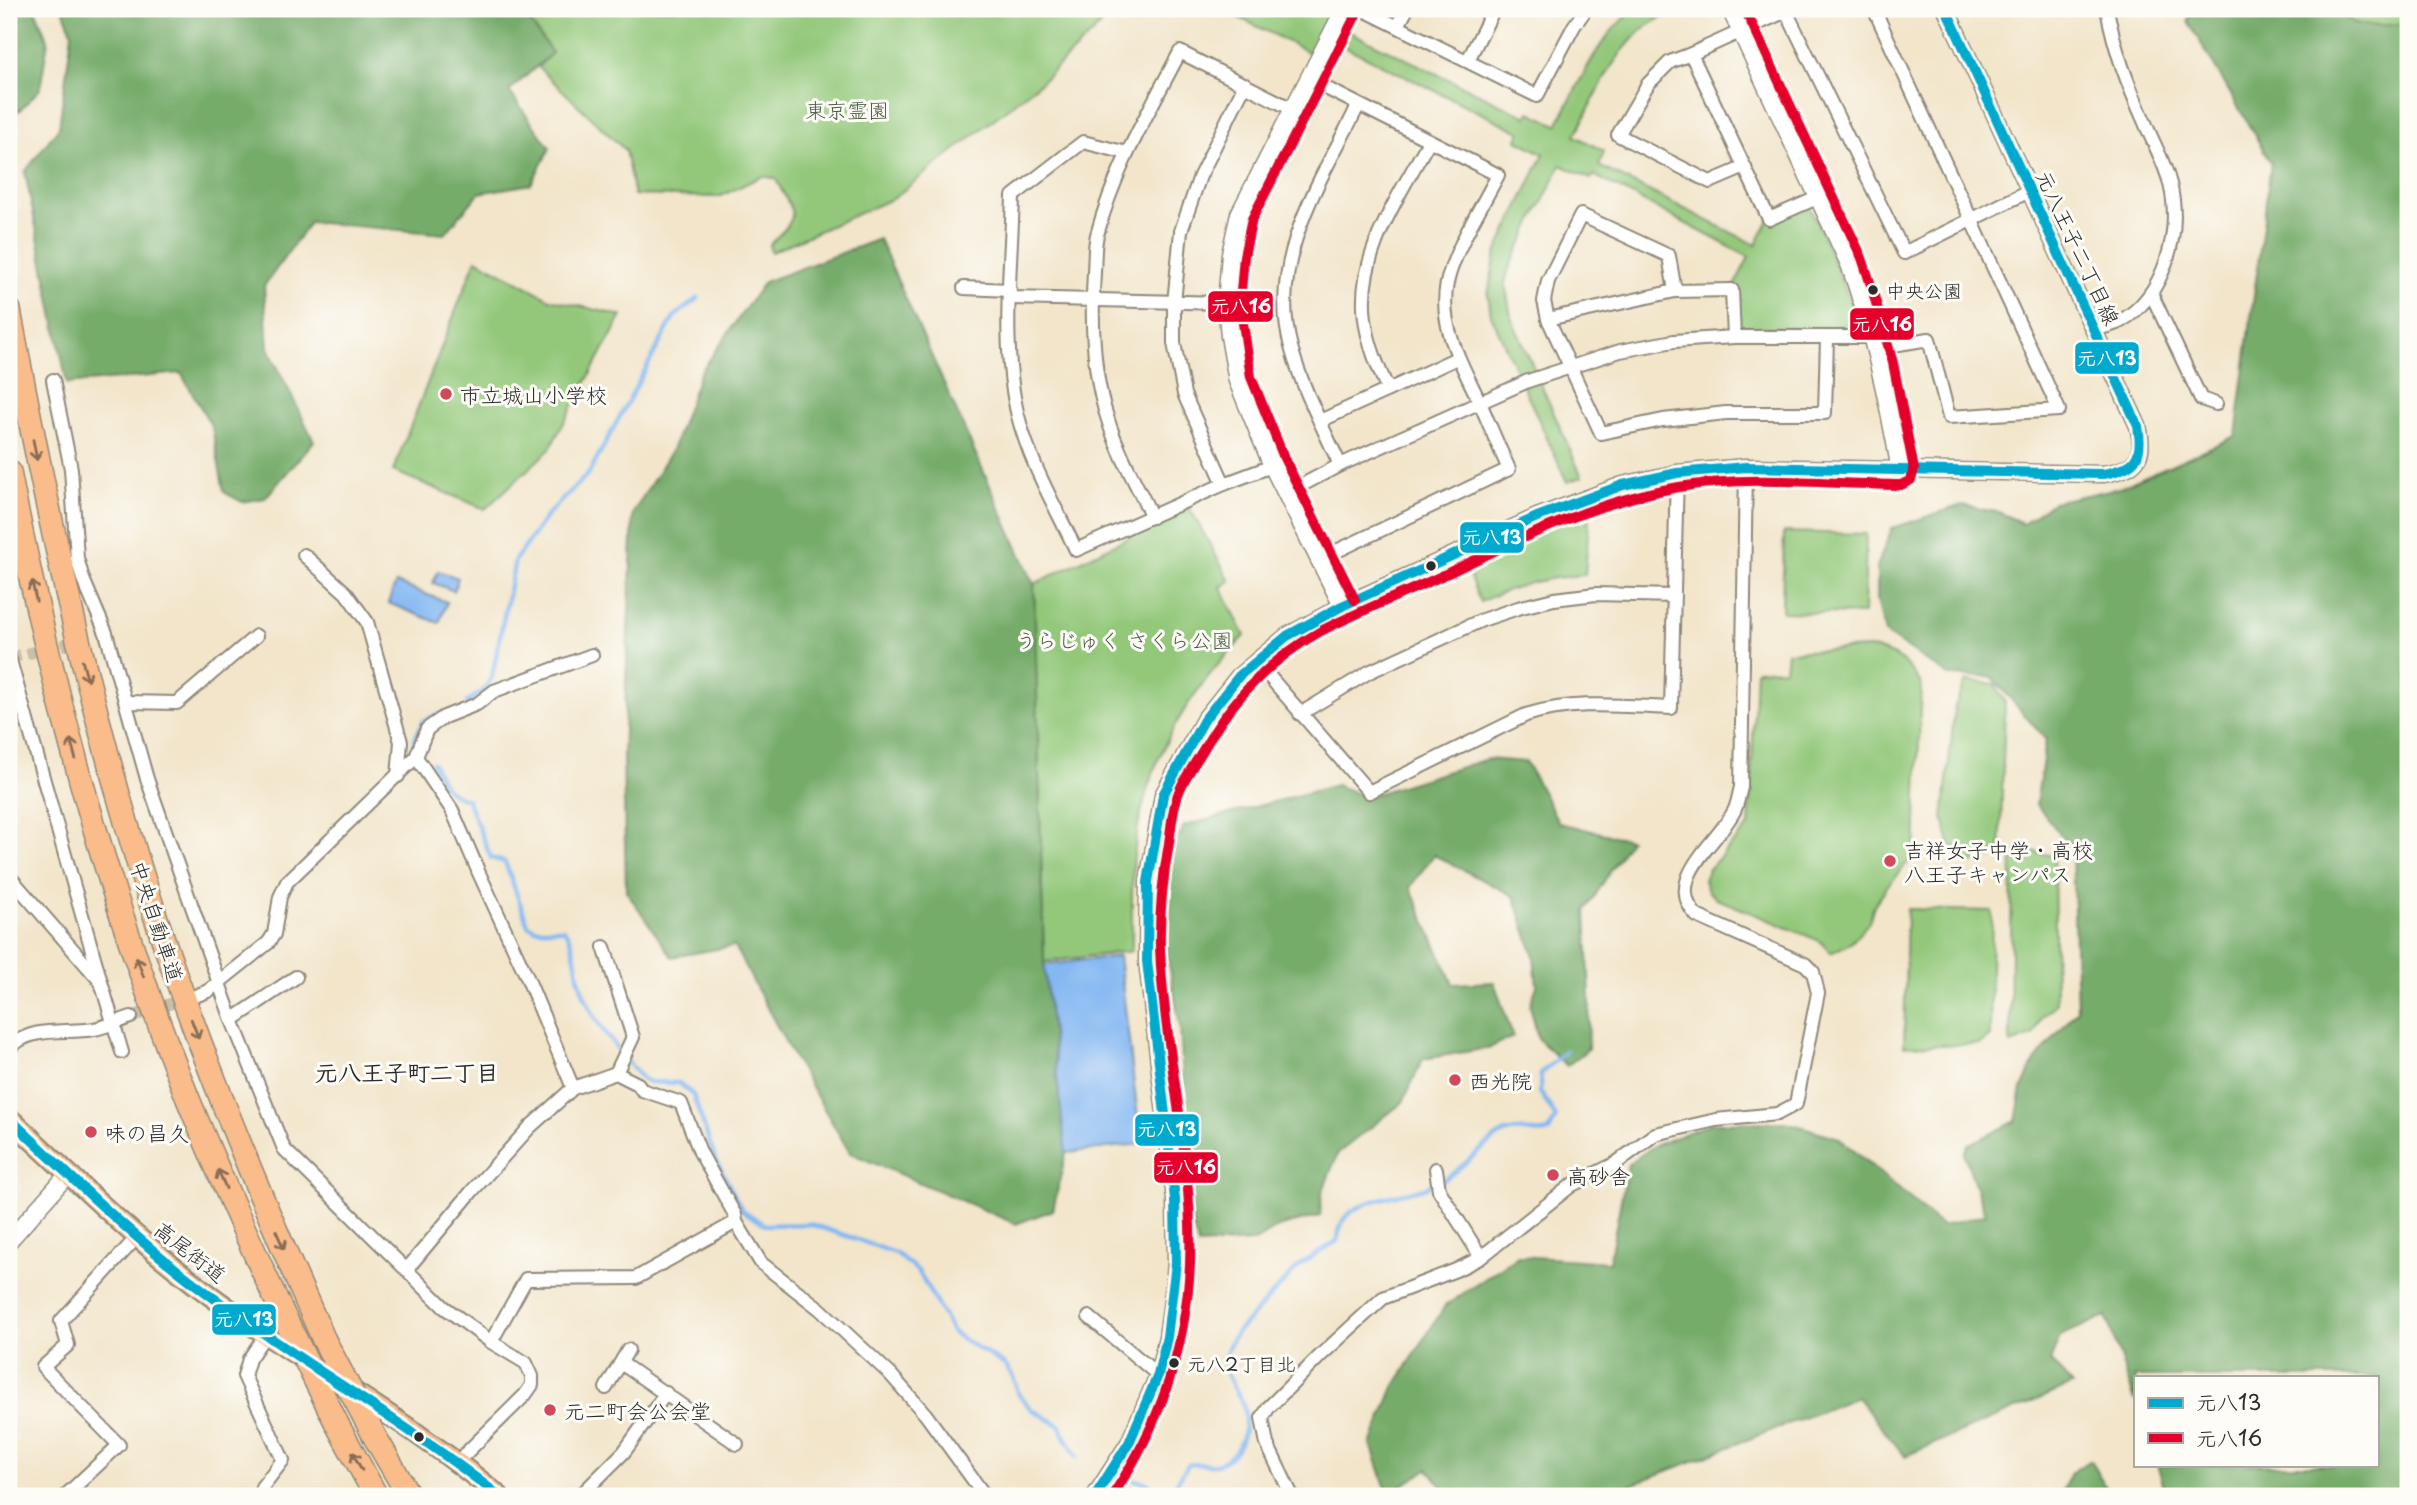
<svg xmlns="http://www.w3.org/2000/svg" width="2417" height="1505" viewBox="0 0 2417 1505" font-family="'Playpen Sans','Klee One',sans-serif">
<style>
.green{fill:#93c87a;stroke:#5f7a52;stroke-width:2}
.forest{fill:#76ac6a;stroke:#506c4a;stroke-width:2}
.water{fill:#84b8f2;stroke:#58728e;stroke-width:2}
.lines{fill:none;stroke-linecap:round;stroke-linejoin:round}
.stream{stroke:#84b8f2;stroke-width:4.5}
.minor-tunnel{stroke:#cac0aa;stroke-width:12;stroke-dasharray:12 6;stroke-linecap:butt}
.minor-casing{stroke:#8e887a;stroke-width:16}
.tertiary-casing{stroke:#8e887a;stroke-width:19}
.primary-casing{stroke:#8e887a;stroke-width:23}
.motorway-casing{stroke:#8e887a;stroke-width:26}
.minor{stroke:#fff;stroke-width:12}
.tertiary{stroke:#fff;stroke-width:16}
.primary{stroke:#f9bc8a;stroke-width:19}
.motorway{stroke:#f9bc8a;stroke-width:23}
.motorway-bridge-casing{stroke:#8e887a;stroke-width:26;stroke-linecap:butt}
.motorway-bridge{stroke:#f9bc8a;stroke-width:23}
.bus-1-casing{stroke:#fdfcf7;stroke-width:16}
.bus-2-casing{stroke:#fdfcf7;stroke-width:16}
.bus-1{stroke:#00a9ce;stroke-width:10}
.bus-2{stroke:#e4002b;stroke-width:10}
.oneway{stroke:#886c56}
.bus-dot{fill:#2b2b2b;stroke:#fdfcf7;stroke-width:2.5}
.poi-dot{fill:#d1495b;stroke:#fdfcf7;stroke-width:2.5}
.labels{text-anchor:middle;dominant-baseline:central;stroke-width:6;stroke-linejoin:round;paint-order:stroke}
.bus-label{font-size:19px;fill:#2b2b2b;stroke:#fdfcf7;text-anchor:start}
.park-label{font-size:21px;fill:#4a5a43;stroke:#fdfcf7}
.street-label{font-size:21px;fill:#2b2b2b;stroke:#fdfcf7}
.poi-label{font-size:21px;fill:#2b2b2b;stroke:#fdfcf7;text-anchor:start}
.neighbourhood-label{font-size:23px;font-weight:bold;fill:#2b2b2b;stroke:#fdfcf7}
.line-badge{stroke:#fdfcf7;stroke-width:2.5}
.badge-label{font-size:19px;text-anchor:middle;font-weight:bold;fill:#fff}
</style>
<rect width="100%" height="100%" fill="#fdfcf7"/>
<filter id="ink" filterUnits="userSpaceOnUse"><feTurbulence type="fractalNoise" baseFrequency=".0143" numOctaves="2"/><feDisplacementMap in="SourceGraphic" scale="14" xChannelSelector="R" yChannelSelector="G"/><feConvolveMatrix kernelMatrix="1 2 1 2 8 2 1 2 1" color-interpolation-filters="sRGB"/></filter>
<filter id="wash" filterUnits="userSpaceOnUse"><feTurbulence type="fractalNoise" baseFrequency=".00686" numOctaves="4" result="noise"/><feDisplacementMap in="SourceGraphic" scale="28" xChannelSelector="R" yChannelSelector="G"/><feGaussianBlur stdDeviation="1.57" result="paint"/><feColorMatrix in="noise" values="0 0 0 0 0 0 0 0 0 0 0 0 0 0 0 0 0 1.4 0 .05"/><feComposite in="paint" operator="in"/></filter>
<g filter="url(#wash)">
<rect width="100%" height="100%" fill="#f2e5ca"/>
<g class="green">
<path d="M525,9H1113L1096,30L1041,82L894,198L771,252L769,245C802,213 795,218 776,179L762,176L719,197L634,195L625,150L538,67L552,53L524,13Z"/>
<path d="M1222,9H1330L1332,13L1312,54Z"/>
<path d="M1637,9H1685C1674,13 1660,17 1650,24C1613,50 1596,97 1575,136L1604,151L1599,166L1756,245L1769,219L1808,201L1854,310L1843,329L1734,327L1732,290L1749,257L1594,175L1591,179L1561,165L1509,268L1505,283L1511,317L1582,477L1567,482L1491,315L1488,294L1496,253L1544,154L1517,140L1520,132L1337,43L1344,29L1527,117L1530,112L1557,125C1577,89 1600,30 1637,9Z"/>
<path d="M2337,9H2408V23C2385,25 2352,33 2337,9Z"/>
<path d="M476,259L550,299L622,316L549,450L485,509L393,471Z"/>
<path d="M1189,507L1230,581L1221,587L1245,636C1183,697 1143,767 1134,855C1131,887 1132,919 1132,951L1044,962L1034,584Z"/>
<path d="M1590,507L1585,575C1542,578 1519,584 1480,602L1463,560L1533,529Z"/>
<path d="M1784,532L1866,534L1864,614L1782,612Z"/>
<path d="M1870,648C1899,655 1904,660 1921,683L1915,854L1888,885L1873,908L1869,922L1852,942L1831,953L1820,941L1717,899L1708,891L1704,880L1708,870L1749,826L1756,670L1785,669L1787,652Z"/>
<path d="M1966,681L1995,684L2005,702L2000,855L1969,863L1950,844L1943,818L1955,706Z"/>
<path d="M2012,851H2031L2054,856L2056,1004L2042,1017L2033,1036L2010,1044Z"/>
<path d="M1907,909L1992,911L1990,1036L1980,1044L1904,1046Z"/>
</g>
<g class="forest">
<path d="M9,9H35L48,41L40,89L19,111L9,110Z"/>
<path d="M63,9H525L524,13L552,53L509,91L550,148L531,184L479,193L445,234L310,222L264,286L268,348L314,441L265,498L242,502L224,492L212,427L181,373L67,384L25,172L59,127L72,33Z"/>
<path d="M2190,9H2337C2352,33 2385,25 2408,23V1496H2140L2164,1486L2157,1465H2377V1377H2135V1401L2106,1316L2060,1336L2050,1361L2072,1385L1905,1456L1857,1397L1631,1485L1632,1496H1443L1444,1489L1428,1469L1388,1495L1371,1444L1394,1387L1445,1306L1518,1256L1609,1262L1628,1164L1654,1146L1711,1123L1786,1122L1839,1138L1942,1226L1985,1214L1964,1153L1968,1145L2016,1121L2022,1088L2035,1061L2077,1010L2072,849L2036,804L2046,740L1992,677L1949,676L1885,633L1877,600V567L1892,528L1962,505L2001,513L2023,524L2053,502L2119,488L2236,436L2271,163L2188,21Z"/>
<path d="M879,239L1034,584L1044,962L1066,1153L1053,1210L1016,1224L850,1153L793,1056L734,946L672,957L626,891L623,755L633,513L673,448L700,373L764,282Z"/>
<path d="M1487,759L1526,762L1559,823L1630,840L1586,910L1590,997L1588,1049L1567,1066L1538,1039L1530,1005L1537,986L1534,956L1514,896L1434,855L1410,887L1453,984L1494,982L1513,1037L1489,1048L1423,1059L1403,1102L1338,1153L1322,1193L1320,1216L1281,1226L1253,1242L1198,1245L1191,1219L1180,1026L1165,942L1169,861L1184,826L1336,785L1366,797Z"/>
<path d="M2090,1460L2109,1492L2114,1496H2060L2071,1473Z"/>
</g>
<g class="water">
<path d="M438,571L458,578L454,591L433,583Z"/>
<path d="M396,583L447,602L439,623L388,603Z"/>
<path d="M1119,956L1141,1144L1066,1153L1044,965Z"/>
</g>
<g class="lines">
<g class="stream">
<path d="M467,702L484,690L492,677L515,560L548,514L589,473L674,317L698,298"/>
<path d="M414,741L423,721L439,714"/>
<path d="M433,763C441,782 445,794 467,799L491,858L505,862L528,925L535,929H563C575,940 575,963 579,979C590,1021 616,1046 642,1079L650,1082L679,1083L693,1095L715,1158L742,1210L765,1225L810,1224L853,1238L897,1254L919,1272L953,1333L1005,1365L1013,1377L1019,1395L1031,1409L1059,1425L1077,1457"/>
<path d="M1133,1480L1144,1482L1174,1496"/>
<path d="M1170,1493L1188,1465C1198,1462 1210,1467 1220,1463C1240,1456 1248,1428 1244,1408C1240,1393 1225,1378 1225,1363C1225,1351 1230,1343 1236,1333L1301,1264L1337,1241C1340,1228 1341,1217 1354,1210C1382,1193 1419,1195 1446,1178C1464,1167 1489,1138 1507,1132C1522,1127 1534,1136 1549,1131L1556,1117L1540,1092L1541,1073L1566,1051"/>
</g>
</g>
</g>
<g filter="url(#ink)">
<g class="lines">
<g class="minor-tunnel">
<path d="M9,658L83,640"/>
<path d="M131,1017L187,998"/>
</g>
<defs>
<g id="minor">
<path d="M1362,9L1537,96L1574,26L1586,9"/>
<path d="M1792,9L1786,11L1904,253L2029,191"/>
<path d="M1874,9L2059,410L1949,417L1929,339L1875,348"/>
<path d="M1398,26L1407,9"/>
<path d="M1691,54L1769,219L1817,198"/>
<path d="M1468,60L1494,9"/>
<path d="M1308,79L1498,175C1482,206 1454,250 1447,283C1438,327 1463,366 1481,405C1490,426 1499,448 1509,469L1320,559"/>
<path d="M1429,141C1400,195 1356,255 1365,319C1368,344 1378,367 1388,390L1457,358"/>
<path d="M1127,153L1083,142L1013,196C1011,266 1001,348 1018,416C1030,463 1055,506 1076,550L1224,484L1272,466"/>
<path d="M1745,167L1710,182L1618,135L1648,84L1670,62L1691,54L1786,11"/>
<path d="M964,288L1010,290"/>
<path d="M1675,291L1669,256L1581,215L1548,281L1544,301L1548,319L1601,433L1663,420L1726,413H1825L1827,338"/>
<path d="M2151,293L2201,399L2216,404"/>
<path d="M1011,298L1226,303"/>
<path d="M1548,319L1675,291L1732,290L1734,337"/>
<path d="M2096,329C2104,327 2114,325 2121,321C2165,295 2182,232 2170,184C2165,163 2154,145 2146,125C2128,85 2115,52 2107,9"/>
<path d="M53,380L71,469L77,558L83,579L106,633L147,779L232,1020L284,1149L444,1307L491,1342L526,1363L532,1376V1385L525,1395L458,1461"/>
<path d="M1320,421L1388,390"/>
<path d="M1340,465C1323,427 1302,388 1291,347C1267,260 1321,180 1358,106"/>
<path d="M1224,484L1184,394L1174,343V303L1181,231L1200,176L1245,84"/>
<path d="M1287,493L1340,465L1528,381L1620,351L1674,341L1734,337H1872"/>
<path d="M1152,517C1137,485 1118,453 1108,420C1092,373 1091,321 1094,272C1095,260 1094,247 1097,235C1114,170 1149,111 1180,52L1292,109"/>
<path d="M304,555L346,593L367,622L401,742L398,776"/>
<path d="M9,657L101,982"/>
<path d="M1256,661L1369,792L1526,715C1574,700 1622,706 1671,708L1677,473"/>
<path d="M126,702L177,703L256,636"/>
<path d="M1300,714L1369,672L1482,620L1518,608L1554,599L1596,594L1674,596"/>
<path d="M416,757L452,810L477,868"/>
<path d="M478,871L527,977L573,1088"/>
<path d="M9,876L101,982L122,1052"/>
<path d="M604,947L633,1037L616,1073"/>
<path d="M195,996L208,991L268,943L274,934L280,897L287,882L416,757L427,729L444,717L477,704L494,691L592,655"/>
<path d="M232,1020L296,977"/>
<path d="M9,1048C33,1025 64,1034 94,1029C106,1027 119,1021 131,1017"/>
<path d="M1436,1169L1439,1190L1481,1257"/>
<path d="M407,1269L473,1190L530,1127L573,1088L616,1073L638,1084L642,1090L681,1103L700,1152L735,1215L736,1222L761,1263L820,1309L891,1375L926,1415L985,1496"/>
<path d="M1089,1317L1158,1375"/>
<path d="M491,1342L526,1279L636,1278L736,1222"/>
<path d="M621,1363L737,1444"/>
<path d="M606,1388L628,1350"/>
<path d="M65,1496L119,1445L43,1367L68,1345L61,1321L137,1237"/>
<path d="M259,1496L262,1487L283,1460L244,1376L249,1359L266,1334"/>
<path d="M580,1496L624,1452L666,1393"/>
<path d="M1292,1496L1267,1444L1262,1418L1269,1407L1322,1354L1383,1298L1456,1270L1480,1258L1572,1185L1615,1164L1655,1134L1716,1120L1777,1114L1796,1104L1818,993L1813,972L1805,964L1697,916C1661,879 1721,841 1735,809C1738,802 1739,794 1741,787L1746,467"/>
</g>
<g id="tertiary">
<path d="M1730,9L1849,264C1873,332 1888,400 1900,471"/>
<path d="M1342,606L1272,466L1237,381L1229,336L1226,303L1230,254L1239,214L1344,9"/>
<path d="M9,1241L67,1175"/>
<path d="M1095,1496L1129,1443L1158,1375L1167,1337L1173,1293L1176,1263L1175,1199L1147,961L1148,882L1163,795L1204,720L1239,676L1287,636L1342,606L1537,517L1623,485L1677,473L1746,467L2103,474C2136,469 2146,459 2138,426L1946,9"/>
</g>
<path id="primary" d="M9,1118C70,1175 128,1233 195,1284C293,1359 404,1416 499,1496"/>
<g id="motorway">
<path d="M9,310C40,478 75,644 122,808C174,990 246,1167 324,1340"/>
<path d="M9,472C50,685 107,897 188,1099C217,1170 248,1239 280,1308"/>
<path d="M338,1426L376,1496"/>
<path d="M375,1437L409,1496"/>
</g>
</defs>
<use href="#minor" class="minor-casing"/>
<use href="#tertiary" class="tertiary-casing"/>
<use href="#primary" class="primary-casing"/>
<use href="#motorway" class="motorway-casing"/>
<use href="#minor" class="minor"/>
<use href="#tertiary" class="tertiary"/>
<use href="#primary" class="primary"/>
<use href="#motorway" class="motorway"/>
<defs>
<g id="motorway-bridge">
<path d="M280,1308L338,1426"/>
<path d="M324,1340L375,1437"/>
</g>
</defs>
<use href="#motorway-bridge" class="motorway-bridge-casing"/>
<use href="#motorway-bridge" class="motorway-bridge"/>
<defs>
<g id="bus-1">
<path d="M9,1118C69,1175 129,1234 195,1284C293,1359 402,1419 499,1496"/>
<path d="M1095,1496L1129,1443L1158,1375L1167,1337L1176,1263L1175,1199L1147,961L1148,882L1163,795L1204,720L1239,676L1287,636L1342,606L1537,517L1623,485L1677,473L1746,467L2103,474C2135,468 2144,459 2138,426L1946,9"/>
</g>
<g id="bus-2">
<path d="M1355,600L1285,460L1251,377L1240,303L1244,256L1252,219L1356,15"/>
<path d="M1112,1496C1159,1427 1186,1348 1190,1264C1194,1158 1164,1053 1160,948C1159,912 1163,877 1169,843C1171,829 1172,814 1176,801C1181,781 1196,763 1206,745C1234,697 1273,658 1321,631C1362,610 1405,593 1446,574C1521,538 1596,501 1679,487C1752,475 1827,484 1901,485L1911,480L1914,469L1893,363L1871,285L1862,258L1745,9"/>
</g>
</defs>
<use href="#bus-1" class="bus-1-casing"/>
<use href="#bus-2" class="bus-2-casing"/>
<use href="#bus-1" class="bus-1"/>
<use href="#bus-2" class="bus-2"/>
</g>
<defs><path id="oneway-shaft" d="M-6 0H5M1.5-3L5.5 0L1.5 3" fill="none" stroke-width="1.6" stroke-linecap="round" stroke-linejoin="round" transform="scale(1.75)"/></defs>
<g class="oneway">
<use href="#oneway-shaft" transform="translate(35 450) rotate(79)"/>
<use href="#oneway-shaft" transform="translate(34 591) rotate(-102)"/>
<use href="#oneway-shaft" transform="translate(85 671) rotate(75)"/>
<use href="#oneway-shaft" transform="translate(73 749) rotate(-105)"/>
<use href="#oneway-shaft" transform="translate(140 967) rotate(-110)"/>
<use href="#oneway-shaft" transform="translate(195 1029) rotate(69)"/>
<use href="#oneway-shaft" transform="translate(222 1179) rotate(-113)"/>
<use href="#oneway-shaft" transform="translate(280 1240) rotate(66)"/>
<use href="#oneway-shaft" transform="translate(357 1461) rotate(-118)"/>
</g>
</g>
<g class="bus-dot">
<circle cx="1873" cy="290" r="6"/>
<circle cx="1431" cy="566" r="6"/>
<circle cx="1174" cy="1363" r="6"/>
<circle cx="419" cy="1437" r="6"/>
</g>
<g class="poi-dot">
<circle cx="446" cy="394" r="7"/>
<circle cx="1890" cy="861" r="7"/>
<circle cx="1455" cy="1080" r="7"/>
<circle cx="91" cy="1132" r="7"/>
<circle cx="1553" cy="1175" r="7"/>
<circle cx="550" cy="1410" r="7"/>
</g>
<g class="labels">
<g class="bus-label">
<text x="1886" y="290">中央公園</text>
<text x="1187" y="1363">元八2丁目北</text>
</g>
<g class="park-label">
<text x="847" y="109">東京霊園</text>
<text x="1124" y="639">うらじゅく さくら公園</text>
</g>
<g class="street-label">
<text transform="translate(2079 247) rotate(65)">元八王子二丁目線</text>
<text transform="translate(158 921) rotate(72)">中央自動車道</text>
<text transform="translate(191 1251) rotate(38)">高尾街道</text>
</g>
<g class="poi-label">
<text x="460" y="394">市立城山小学校</text>
<text x="1904" y="849">吉祥女子中学・高校<tspan x="1904" dy="24">八王子キャンパス</tspan></text>
<text x="1469" y="1080">西光院</text>
<text x="105" y="1132">味の昌久</text>
<text x="1567" y="1175">高砂舎</text>
<text x="564" y="1410">元二町会公会堂</text>
</g>
<g class="neighbourhood-label">
<text x="407" y="1071">元八王子町二丁目</text>
</g>
</g>
<g class="line-badge">
<rect x="1207" y="290" width="67" height="33" rx="7" fill="#e4002b"/>
<rect x="1849" y="307" width="66" height="34" rx="7" fill="#e4002b"/>
<rect x="2074" y="341" width="66" height="34" rx="7" fill="#00a9ce"/>
<rect x="1459" y="521" width="66" height="33" rx="7" fill="#00a9ce"/>
<rect x="1134" y="1113" width="66" height="34" rx="7" fill="#00a9ce"/>
<rect x="1153" y="1151" width="66" height="33" rx="7" fill="#e4002b"/>
<rect x="211" y="1303" width="66" height="33" rx="7" fill="#00a9ce"/>
</g>
<g class="badge-label">
<text x="1241" y="313">元八16</text>
<text x="1882" y="331">元八16</text>
<text x="2107" y="365">元八13</text>
<text x="1492" y="544">元八13</text>
<text x="1167" y="1136">元八13</text>
<text x="1186" y="1174">元八16</text>
<text x="244" y="1326">元八13</text>
</g>
<rect width="2417" height="1505" fill="none" stroke="#fdfcf7" stroke-width="35"/>
<rect x="2134" y="1376" width="245" height="91" fill="#fdfcf7" stroke="#a9a8a5" stroke-width="2"/>
<rect x="2148" y="1398" width="35" height="10" fill="#00a9ce" stroke="#a9a8a5" stroke-width="2"/>
<text x="2196" y="1410" font-size="21" fill="#2b2b2b">元八13</text>
<rect x="2148" y="1433" width="35" height="10" fill="#e4002b" stroke="#a9a8a5" stroke-width="2"/>
<text x="2196" y="1446" font-size="21" fill="#2b2b2b">元八16</text>
</svg>
